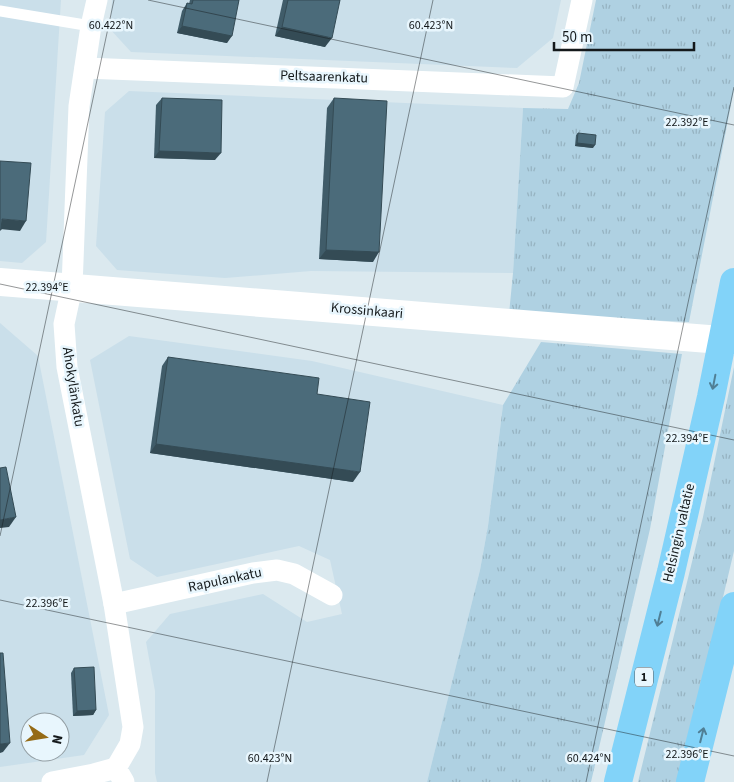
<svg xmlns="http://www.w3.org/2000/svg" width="734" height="782" viewBox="0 0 734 782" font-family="'Source Sans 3',sans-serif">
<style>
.built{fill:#cadfea;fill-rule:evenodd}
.grass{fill:url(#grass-tufts)}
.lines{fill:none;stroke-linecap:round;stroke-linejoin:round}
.lane{stroke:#fff;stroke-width:11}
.street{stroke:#fff;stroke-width:21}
.secondary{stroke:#fff;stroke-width:28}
.highway{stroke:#82d3f9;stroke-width:28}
.wall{fill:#405c69}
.shaded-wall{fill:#344b55}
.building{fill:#4b6b7a;stroke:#344b55}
.oneway{stroke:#507f95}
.ticks{fill:none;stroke:#14191b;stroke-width:1;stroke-opacity:0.45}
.labels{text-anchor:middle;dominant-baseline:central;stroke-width:5;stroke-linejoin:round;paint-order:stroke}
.shield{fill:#e8f6fd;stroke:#545b5f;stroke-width:1}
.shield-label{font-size:12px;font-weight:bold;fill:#14191b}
.street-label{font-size:14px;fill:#14191b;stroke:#e8f6fd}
.ticks-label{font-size:12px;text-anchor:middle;fill:#14191b;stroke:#e8f6fd;stroke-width:5;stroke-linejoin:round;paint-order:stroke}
</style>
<defs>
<pattern id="grass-tufts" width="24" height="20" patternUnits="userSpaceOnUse" patternTransform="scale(1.25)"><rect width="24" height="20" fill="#afd1e2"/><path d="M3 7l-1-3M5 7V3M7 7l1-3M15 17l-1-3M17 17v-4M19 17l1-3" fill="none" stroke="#96b3c1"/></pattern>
</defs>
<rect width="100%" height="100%" fill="#dbe9ef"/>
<g class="built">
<path d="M0,0H61L46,242L22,263L0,261Z"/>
<path d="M112,0H561L553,38L517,68L131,52L110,29Z"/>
<path d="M129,91L523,108L513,273L311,271L225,278L117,270L96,246L105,112Z"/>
<path d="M0,323L38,356L109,715L84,755L0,767ZM30,722H60V752H30Z"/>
<path d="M129,336L312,361L503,405L488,526L480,570L427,782H157L155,773V691L146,642L170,614L263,594L307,622L342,614L330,560L299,546L157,577L130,559L90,360Z"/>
</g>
<g class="grass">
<path d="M596,0H734V89L689,322L509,314L513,273L523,108L568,109L579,83Z"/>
<path d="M541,342L682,354L650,529L591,782H427L480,570L488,526L503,405Z"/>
<path d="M734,367V551L715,631L677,782H638L703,517Z"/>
</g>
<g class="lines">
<path class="lane" d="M0,11L91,26"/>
<g class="street">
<path d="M97,0L91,26L79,106L72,287L64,324L67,367L114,604L133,727L130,744L116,768L124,782"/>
<path d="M85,68L563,87L582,0"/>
<path d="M114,604L253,573L277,570L294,574L332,595"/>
<path d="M52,782L94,774L116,768"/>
</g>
<path class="secondary" d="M0,282L734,341"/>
<g class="highway">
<path d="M618,782L671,572L711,397L734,282"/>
<path d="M690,782L734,606"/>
</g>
</g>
<g class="wall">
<path d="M190,0H239L227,43L177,33L182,11L187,3L189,4Z"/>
<path d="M283,0H340L325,47L275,36Z"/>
<path d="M162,98L215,160L154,158L156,105Z"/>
<path d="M334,98L373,262L319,259L327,108Z"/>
<path d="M578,133L593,148L575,146L576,135Z"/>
<path d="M168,357L317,394L353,482L150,453L162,366Z"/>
<path d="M74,668L96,710L93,715L73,716L71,673Z"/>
</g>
<g class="shaded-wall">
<path d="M182,26L232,36L227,43L177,33Z"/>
<path d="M282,27L332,38L325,47L275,36Z"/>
<path d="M577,143L595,145L593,148L575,146Z"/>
<path d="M159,151L221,153L215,160L154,158Z"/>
<path d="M2,219L26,221L20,231L0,229Z"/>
<path d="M326,250L379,252L373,262L319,259Z"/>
<path d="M156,444L360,472L353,482L150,453Z"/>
<path d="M16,517L9,527L0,528V520Z"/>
<path d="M96,710L93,715L73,716L77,711Z"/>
<path d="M10,743L3,752L0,753V744Z"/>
</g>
<g class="building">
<path d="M193,0H239L232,36L182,26L187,3L192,4Z"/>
<path d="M288,0H340L332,38L282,27Z"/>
<path d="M162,98L222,100L221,153L159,151Z"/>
<path d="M334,98L387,101L379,252L326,250Z"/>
<path d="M578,133L596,135L595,145L577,143Z"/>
<path d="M0,161L31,163L26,221L2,219L1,230H0Z"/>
<path d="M168,357L319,378L317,394L370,402L360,472L156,444Z"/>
<path d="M6,467L16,517L0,520V468Z"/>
<path d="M0,653H3L10,743L0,744Z"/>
<path d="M94,667L96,710L77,711L74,668Z"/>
</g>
<defs><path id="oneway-shaft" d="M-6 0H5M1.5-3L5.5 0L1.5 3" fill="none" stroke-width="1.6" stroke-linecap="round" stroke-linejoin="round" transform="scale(1.25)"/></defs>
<g class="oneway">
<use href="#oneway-shaft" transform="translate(714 382) rotate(101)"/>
<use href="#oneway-shaft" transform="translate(659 619) rotate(104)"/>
<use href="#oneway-shaft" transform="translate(702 735) rotate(-76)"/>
</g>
<path class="ticks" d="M148,0L734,125M0,284L734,440M0,536L114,0M0,600L734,756M267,782L433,0M586,782L734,87"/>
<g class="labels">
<rect class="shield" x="635" y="667.5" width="18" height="19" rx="4"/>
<g class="shield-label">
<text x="644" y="677">1</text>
</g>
<g class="street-label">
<text transform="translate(324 77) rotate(2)">Peltsaarenkatu</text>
<text transform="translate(367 311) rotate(5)">Krossinkaari</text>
<text transform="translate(73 387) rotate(81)">Ahokylänkatu</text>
<text transform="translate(679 533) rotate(-77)">Helsingin valtatie</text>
<text transform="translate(225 580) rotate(-12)">Rapulankatu</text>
</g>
</g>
<g class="ticks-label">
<text x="111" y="29">60.422°N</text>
<text x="431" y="29">60.423°N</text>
<text x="687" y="126">22.392°E</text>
<text x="47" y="291">22.394°E</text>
<text x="687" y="442">22.394°E</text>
<text x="47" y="607">22.396°E</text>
<text x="687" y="758">22.396°E</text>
<text x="270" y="762">60.423°N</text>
<text x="589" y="762">60.424°N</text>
</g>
<g transform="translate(45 737) rotate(102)"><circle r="24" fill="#e8f6fd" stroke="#939ea3"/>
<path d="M0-4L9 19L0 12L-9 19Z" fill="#956b16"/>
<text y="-8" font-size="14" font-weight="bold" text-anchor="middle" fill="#14191b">N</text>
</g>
<path d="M554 42v8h140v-8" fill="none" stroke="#14191b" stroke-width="2.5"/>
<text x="562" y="42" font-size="15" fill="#14191b" stroke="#e8f6fd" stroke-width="4" paint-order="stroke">50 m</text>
</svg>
